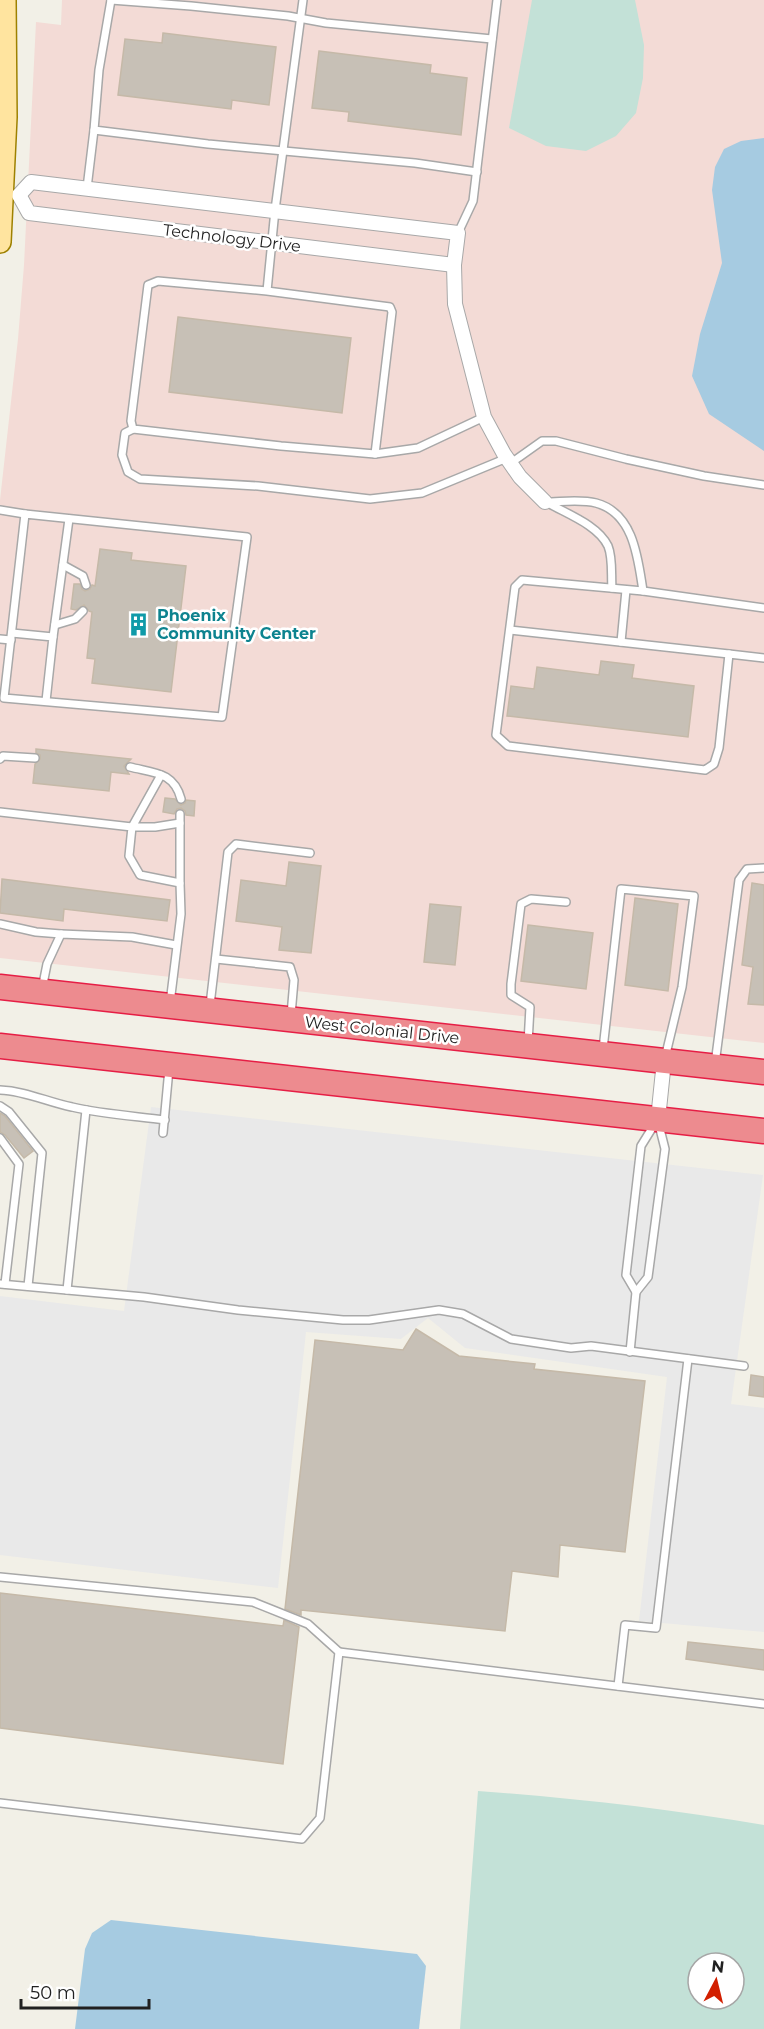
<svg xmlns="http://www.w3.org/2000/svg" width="764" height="2029" viewBox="0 0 764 2029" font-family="Montserrat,sans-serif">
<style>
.commercial{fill:#f3dbd6}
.wetland{fill:#c3e1d7;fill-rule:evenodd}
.parking{fill:#e9e9e9}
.water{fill:#a6cbe1}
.building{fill:#c7c0b6;stroke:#c5b9a8;stroke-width:1.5}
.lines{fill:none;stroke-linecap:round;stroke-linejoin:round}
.lane-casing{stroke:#a8a8a8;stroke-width:10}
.street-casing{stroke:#a8a8a8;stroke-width:16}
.primary-casing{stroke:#9e8100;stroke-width:24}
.highway-casing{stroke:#e61e45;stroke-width:27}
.lane{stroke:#fff;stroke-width:7}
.street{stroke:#fff;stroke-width:14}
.primary{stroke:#ffe49f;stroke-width:21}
.highway{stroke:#ed8b8f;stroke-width:24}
.labels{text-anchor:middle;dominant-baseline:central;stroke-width:5;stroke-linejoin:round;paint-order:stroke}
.street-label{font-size:16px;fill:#212121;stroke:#fff}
.culture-label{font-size:16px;font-weight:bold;fill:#0d838f;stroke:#fff;text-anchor:start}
</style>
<rect width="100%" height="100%" fill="#f2f0e7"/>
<path class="commercial" d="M62,0H764V1043L0,958V500L18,339L24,265L36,22L61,25Z"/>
<g class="wetland">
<path d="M532,0H635L644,45L643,78L636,113L616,136L586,151L546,146L509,128Z"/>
<path d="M478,1791C574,1798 669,1809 764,1825V2029H460ZM698,1963H734V1999H698Z"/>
</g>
<path class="parking" d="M151,1107L763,1175L731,1404L764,1408V1632L639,1621L667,1377L465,1348L428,1318L401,1339L306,1332L278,1588L0,1555V1296L124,1311Z"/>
<g class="water">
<path d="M764,138V451L709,414L692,376L700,334L722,263L712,190L715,167L724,149L741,141Z"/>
<path d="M111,1920L417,1954L426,1966L419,2029H75L85,1949L92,1933Z"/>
</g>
<g class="building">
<path d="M163,33L276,47L269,105L232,100L231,109L118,95L125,39L162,43Z"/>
<path d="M319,51L431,65L430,73L467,78L461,135L348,121L349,112L312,108Z"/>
<path d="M178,317L351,338L342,413L169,392Z"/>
<path d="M100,549L132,553L131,560L186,566L171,692L92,683L95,659L87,658L92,612L89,611L84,605L76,610L71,609L74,584H80L82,589L85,591L90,589L92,585L95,586Z"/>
<path d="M601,661L634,665L632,678L694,686L688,737L507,716L511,686L534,689L537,667L599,675Z"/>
<path d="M36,749L131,759L124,766L129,774L111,772L109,791L33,783L35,764L40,759V755L36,753Z"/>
<path d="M165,798L175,799L181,805L185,803L186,800L195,801L194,816L186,815L185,811L181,808L177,809L174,814L163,812Z"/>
<path d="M289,862L321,866L311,953L279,950L282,927L236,921L241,880L286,886Z"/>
<path d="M2,879L170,900L167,921L64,909L63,921L0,913Z"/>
<path d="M752,883L764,885V1005L748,1004L753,967L742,965Z"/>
<path d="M635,898L678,904L668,991L625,985Z"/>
<path d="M430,904L461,907L455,965L424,962Z"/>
<path d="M528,925L593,933L586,989L521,981Z"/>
<path d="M0,1113L5,1116L33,1151L24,1158L5,1135L0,1132Z"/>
<path d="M416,1329L459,1356L535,1364L534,1369L645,1381L625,1552L560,1545L558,1577L512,1571L505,1631L301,1610V1615L285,1609L315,1340L403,1350Z"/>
<path d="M751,1375L764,1377V1397L749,1395Z"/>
<path d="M0,1593L283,1626L284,1620L299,1627L283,1764L0,1728Z"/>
<path d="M688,1642L764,1650V1670L686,1659Z"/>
</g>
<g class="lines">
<defs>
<g id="lane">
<path d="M111,0L99,70L94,130L208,144L415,163L477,172"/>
<path d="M111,0L191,6L288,16L326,23L492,39"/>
<path d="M87,188L94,130"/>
<path d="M458,233L473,201L497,0"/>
<path d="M267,291L158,281L148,285L131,421L133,429L281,446L375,454L392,312L390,307L267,291L275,210L303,0"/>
<path d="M133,429L125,433L122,455L128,472L140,479L258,486L370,499L422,493L507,458"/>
<path d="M375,454L418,448L484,417"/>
<path d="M511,463L542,441H556L626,459L704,476L764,485"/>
<path d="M545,502C561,502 581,499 596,503C634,513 638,559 643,591"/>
<path d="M548,503C567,514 598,525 608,546C613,558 611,575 612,588"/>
<path d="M0,510L25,514"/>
<path d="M25,514L247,537L222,717L4,698Z"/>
<path d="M63,565L83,576L86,585"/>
<path d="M764,608L643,591L522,580L515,587L496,735L508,746L705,770L714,764L719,748L729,654L764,658"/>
<path d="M55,625L75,619L83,611"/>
<path d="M510,630L729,654"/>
<path d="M12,633L53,637L46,701"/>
<path d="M53,637L69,519"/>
<path d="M0,639L11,640"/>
<path d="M621,642L626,590"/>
<path d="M0,759L3,756L35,758"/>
<path d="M130,767C154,773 174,772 181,799"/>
<path d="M161,775L132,827H155L180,823"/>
<path d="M0,812L132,827L129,856L140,875L180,883L181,914L170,1003"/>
<path d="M180,883V814"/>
<path d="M0,924L36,932L61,934"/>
<path d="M216,959L290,967L294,980L291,1015"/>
<path d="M42,989L47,964L61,934L132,937L176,945"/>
<path d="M210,1005L228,852L236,844L310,853"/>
<path d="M528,1043L530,1007L511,995V984L521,904L531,899L566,902"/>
<path d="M603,1049L621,889L694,896L682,987L665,1058"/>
<path d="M715,1064L739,880L747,869L764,868"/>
<path d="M0,1090C26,1091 47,1102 72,1107C102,1114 134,1116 165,1120"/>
<path d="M0,1106L9,1112L42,1153L28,1286"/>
<path d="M163,1133L169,1069"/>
<path d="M0,1138L19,1164L5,1284"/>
<path d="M0,1284L144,1297L238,1310L343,1320H369L439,1310L463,1314L511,1339L571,1348L591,1346L744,1366"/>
<path d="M67,1290L86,1110"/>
<path d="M636,1292L626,1275L641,1146L654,1125"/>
<path d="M630,1352L636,1292L648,1277L665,1149L659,1125"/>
<path d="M0,1577L253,1602L308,1624L339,1652L320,1818L302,1839L0,1803"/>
<path d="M339,1652L764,1704"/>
<path d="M618,1686L625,1625L656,1628L688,1359"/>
</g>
<g id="street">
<path d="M19,195L31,182L458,233L454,265L455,304L484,417L504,454L520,477L545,502"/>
<path d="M19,195L29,213L454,265"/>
<path d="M658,1119L664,1061"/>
</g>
<path id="primary" d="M0,242L6,117L5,0"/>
<g id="highway">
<path d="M0,987L764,1072"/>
<path d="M0,1046L764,1131"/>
</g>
</defs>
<use href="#lane" class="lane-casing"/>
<use href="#street" class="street-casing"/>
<use href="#primary" class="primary-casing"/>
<use href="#highway" class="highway-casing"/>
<use href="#lane" class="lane"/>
<use href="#street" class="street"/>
<use href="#primary" class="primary"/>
<use href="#highway" class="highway"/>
</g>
<defs>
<symbol id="building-bare" viewBox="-9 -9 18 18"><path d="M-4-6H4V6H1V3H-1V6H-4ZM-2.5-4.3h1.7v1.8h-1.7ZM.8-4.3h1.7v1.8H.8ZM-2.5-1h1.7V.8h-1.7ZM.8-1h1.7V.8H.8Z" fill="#0f9aa8" stroke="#fff" stroke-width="2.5" paint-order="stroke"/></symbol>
</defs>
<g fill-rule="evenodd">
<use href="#building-bare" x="122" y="608" width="33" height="33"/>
</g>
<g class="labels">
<g class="street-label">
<text transform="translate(232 238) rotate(7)">Technology Drive</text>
<text transform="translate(382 1030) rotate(6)">West Colonial Drive</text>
</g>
<g class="culture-label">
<text x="157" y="615">Phoenix<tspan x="157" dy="18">Community Center</tspan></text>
</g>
</g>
<g transform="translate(716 1981) rotate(7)"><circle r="28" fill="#ffffff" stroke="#a6a6a6" stroke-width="1.5"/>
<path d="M0-4.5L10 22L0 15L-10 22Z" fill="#d21f00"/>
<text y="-9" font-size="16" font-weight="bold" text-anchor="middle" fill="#212121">N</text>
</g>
<path d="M21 1999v9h128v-9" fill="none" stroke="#212121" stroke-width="3"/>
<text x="30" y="1999" font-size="18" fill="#212121" stroke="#ffffff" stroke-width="4.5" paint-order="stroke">50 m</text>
</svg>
